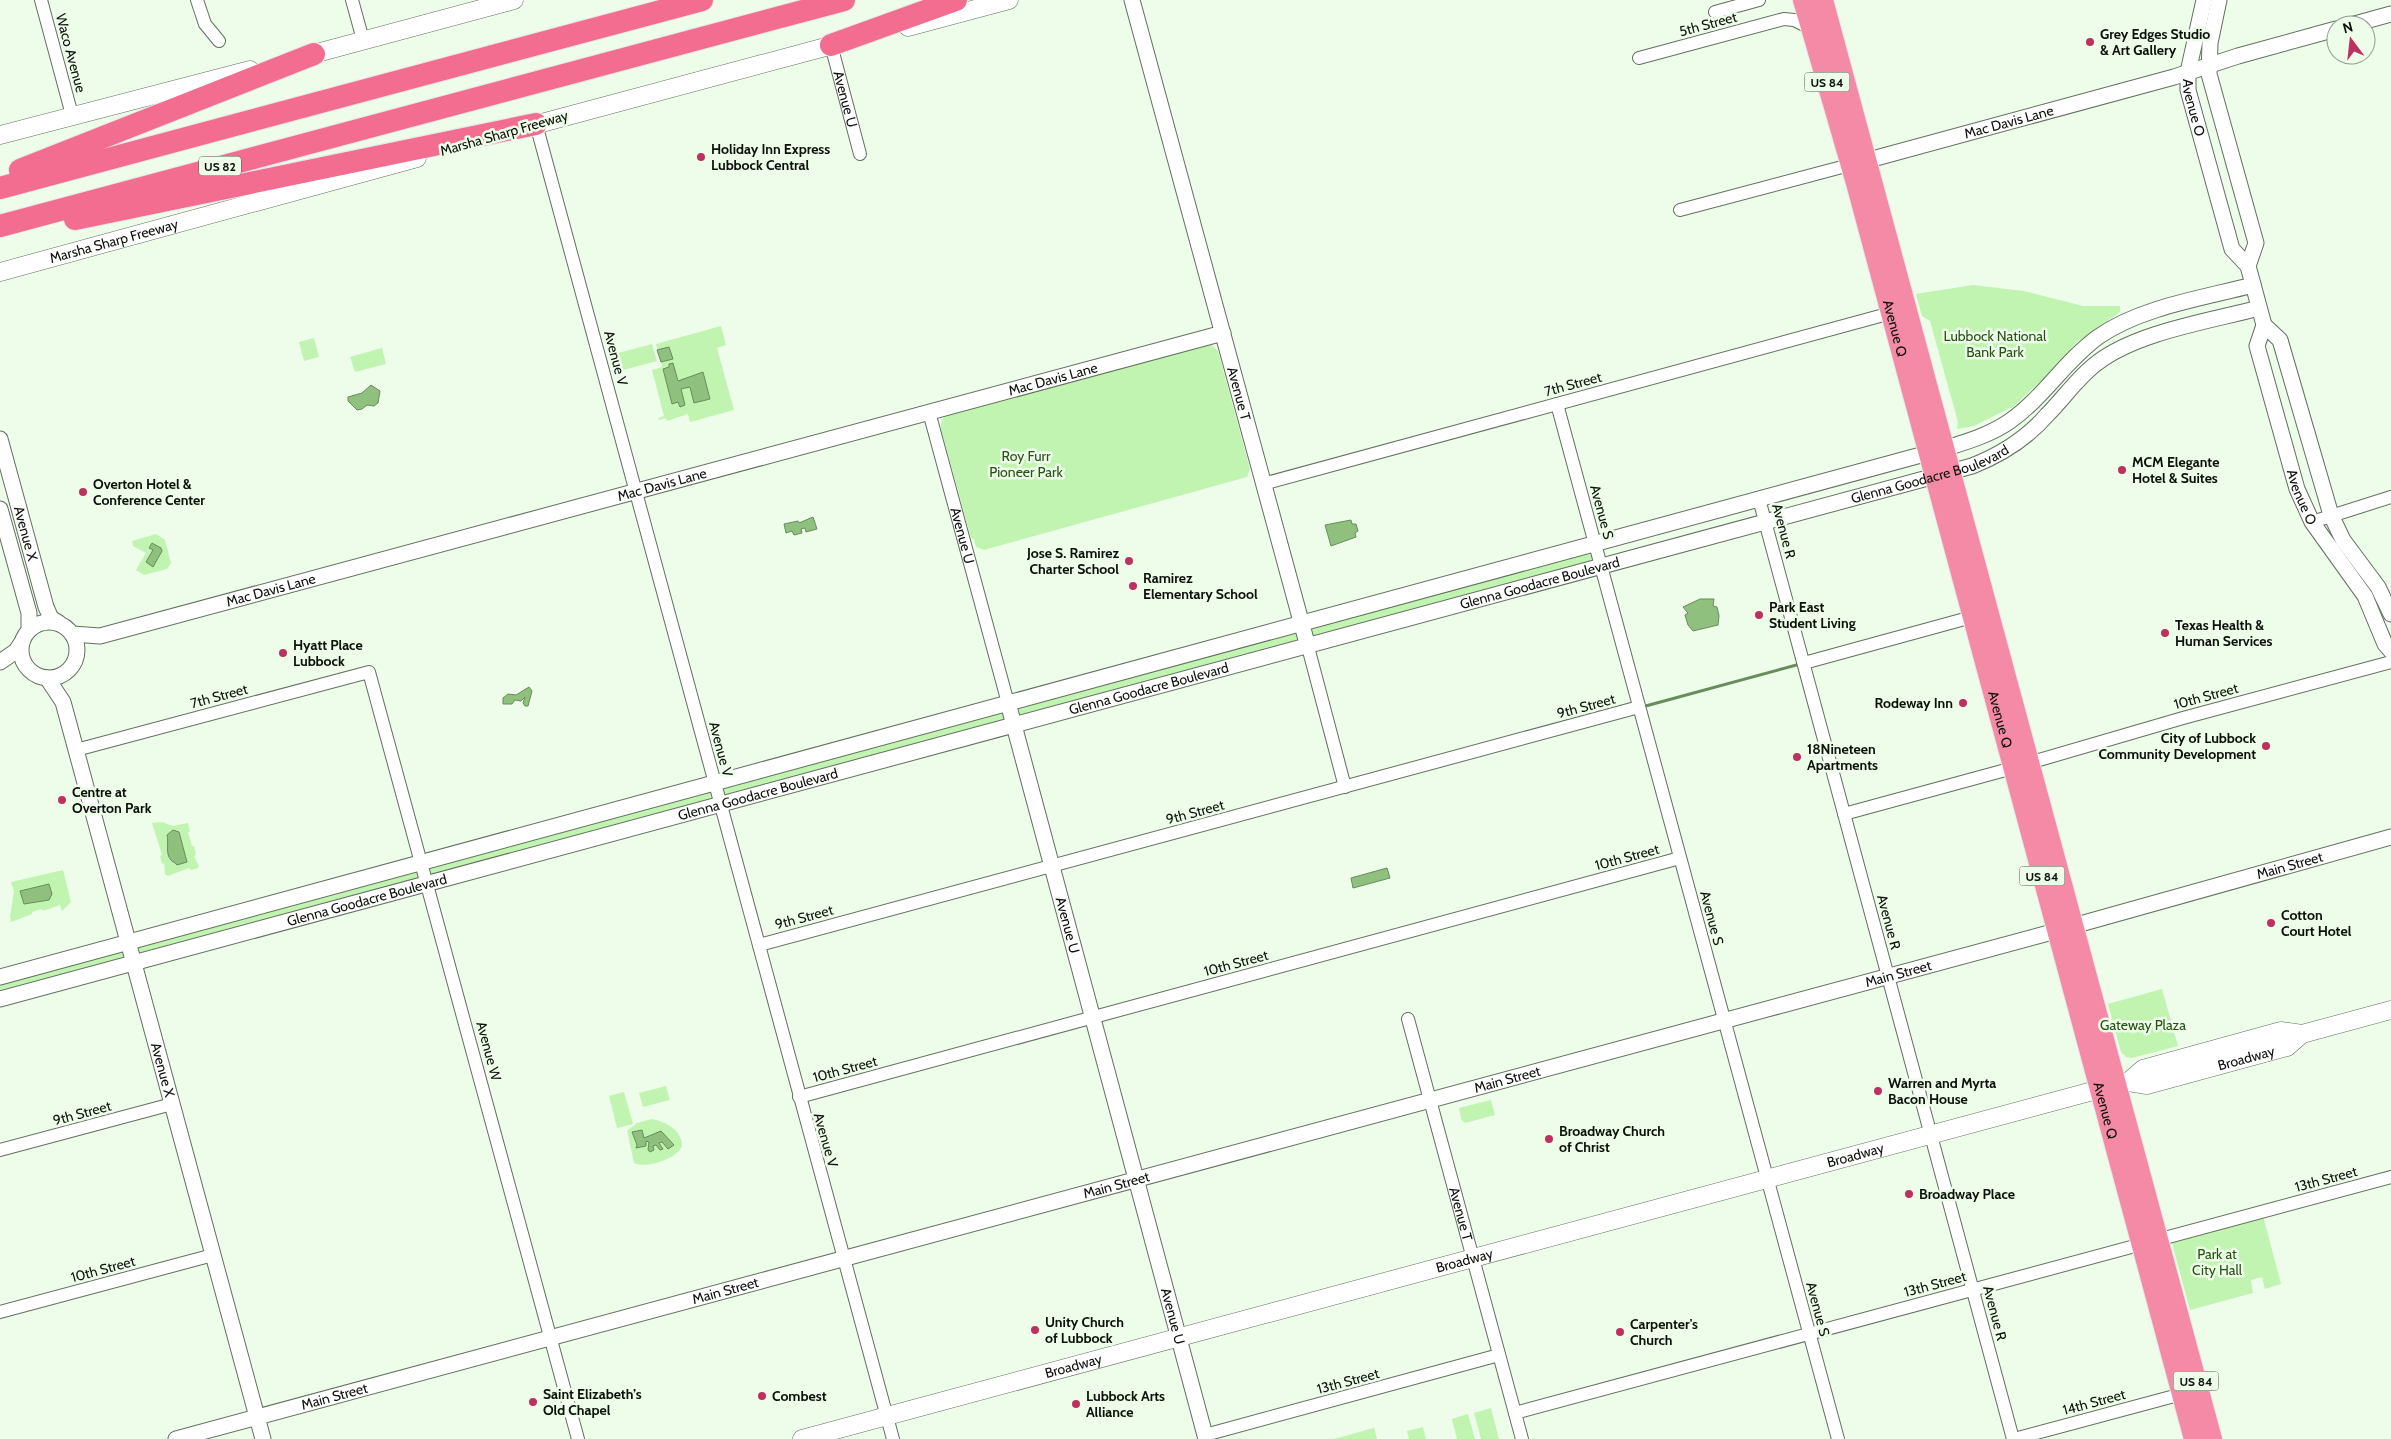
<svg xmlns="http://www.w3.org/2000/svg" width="2391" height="1439" viewBox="0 0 2391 1439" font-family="Cabin,sans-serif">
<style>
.green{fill:#c1f4b1}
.water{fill:#8fc07e;stroke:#688c5c}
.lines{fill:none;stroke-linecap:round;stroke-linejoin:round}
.stream{stroke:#688c5c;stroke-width:3}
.minor-casing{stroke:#636f60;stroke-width:14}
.tertiary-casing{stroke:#636f60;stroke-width:17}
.secondary-casing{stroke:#636f60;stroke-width:19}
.trunk-casing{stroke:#e7e7e7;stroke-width:22}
.motorway-casing{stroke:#e7e7e7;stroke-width:24}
.minor{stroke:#fff;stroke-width:12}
.tertiary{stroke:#fff;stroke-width:15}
.secondary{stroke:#fff;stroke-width:18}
.trunk{stroke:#f48aa6;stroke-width:20}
.motorway{stroke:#f26d90;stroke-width:22}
.poi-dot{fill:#be305f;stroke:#eefcea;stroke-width:2}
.labels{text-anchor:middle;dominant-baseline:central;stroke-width:5;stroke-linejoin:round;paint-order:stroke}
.shield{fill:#eefcea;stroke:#50584e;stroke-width:1}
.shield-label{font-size:12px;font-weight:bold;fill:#0d110b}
.street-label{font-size:14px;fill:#0d110b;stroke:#eefcea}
.poi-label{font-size:14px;font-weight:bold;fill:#0d110b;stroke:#eefcea;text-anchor:start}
.park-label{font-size:14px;fill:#245210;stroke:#eefcea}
</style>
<rect width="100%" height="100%" fill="#eefcea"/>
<g class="green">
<path d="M1973,285L2024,291L2083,306H2120V312L2076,343L2043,379L2014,406L1974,426L1957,429L1958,422L1930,321L1922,316L1916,294Z"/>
<path d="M721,326L726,345L717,348L734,410L690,422L688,414L667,421L666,418L659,420L658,418L664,416L652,370L662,367L656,344Z"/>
<path d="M314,338L319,357L304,361L299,342Z"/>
<path d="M1209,343L1218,351L1250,469L1247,477L984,550L976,547L974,539L971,538L941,429V423L946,414Z"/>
<path d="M652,344L657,361L623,370L618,353Z"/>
<path d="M382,348L386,364L355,372L350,357Z"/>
<path d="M156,534L165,540L171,563L167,569L144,575L136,570L146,553L133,546L132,541Z"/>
<path d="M1589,553L1596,561L0,994V979Z"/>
<path d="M162,822L173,826L188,823L190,832H188L192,846H194L196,855L194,856L199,866L198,868L191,870L189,868L168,876L165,874L164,863L162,864L160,856L162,855L152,823Z"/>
<path d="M63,870L71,902L62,911L60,905L43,911L42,909L32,912V914L11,922L10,917L14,891L11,882Z"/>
<path d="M2162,989L2178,1046L2132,1058L2126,1057L2121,1052L2108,1004Z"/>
<path d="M666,1086L670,1100L643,1107L639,1093Z"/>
<path d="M624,1092L633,1124L617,1128L609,1096Z"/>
<path d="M1491,1100L1495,1115L1465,1123L1461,1119L1459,1108Z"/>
<path d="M652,1119C666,1122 682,1130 682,1146C677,1159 646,1169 634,1163L627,1131L637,1123Z"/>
<path d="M2262,1212L2281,1284L2265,1289L2262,1277L2251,1280L2253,1293L2190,1310L2170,1236Z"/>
<path d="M1491,1408L1499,1439H1481L1474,1413Z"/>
<path d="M1468,1414L1475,1439H1457L1452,1419Z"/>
<path d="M1423,1427L1426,1439H1409L1407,1431Z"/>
<path d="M1374,1428L1377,1439H1334Z"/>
</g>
<g class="water">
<path d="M669,347L673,359L661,362L657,350Z"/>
<path d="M673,363L678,381L703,372L710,399L694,403L690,387L681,389L685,405L680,407L678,402L672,404L663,369L669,367V364Z"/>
<path d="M371,385L380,391L378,403L374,406L367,405L362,409L357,410L348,401V397L362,393Z"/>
<path d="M813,517L817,529L806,532L805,528L801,529L802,533L794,535L792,531L786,533L784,524L798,521L799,523Z"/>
<path d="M1351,520L1352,524H1356L1358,531L1355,533L1356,537L1331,546L1325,525Z"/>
<path d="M152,543L161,548L162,551L153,567L146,562L153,550L149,548Z"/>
<path d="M1700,599H1714L1713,606L1717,607L1719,616L1718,625L1693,631L1688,625L1685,615L1688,613L1683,607Z"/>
<path d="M529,687L532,691L528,706H525L523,703L525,697L521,701L515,700L512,704H503V698L508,694L516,695Z"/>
<path d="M173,830L179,832L187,862L177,865C175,862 172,862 171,860C165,854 169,842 167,835Z"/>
<path d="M1387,868L1390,878L1353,888L1351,878Z"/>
<path d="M49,884L52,894L49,900L24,904L20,891Z"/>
<path d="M642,1130L644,1138L661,1131L674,1145L668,1149L662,1142L659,1143L663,1149L660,1150L656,1145L653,1146L654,1150L650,1152L648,1150L649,1142L646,1141V1146L636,1148L637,1145L632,1132Z"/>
</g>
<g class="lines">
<path class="stream" d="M1642,707L1800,664"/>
<defs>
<g id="minor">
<path d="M41,0L72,115"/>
<path d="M197,0L205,24L219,41"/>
<path d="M352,0L363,40"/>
<path d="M1715,12L1759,0"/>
<path id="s1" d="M831,45L860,154"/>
<path d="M1639,58L1784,19L1794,20L1812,29"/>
<path d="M536,124L893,1439"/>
<path d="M1680,210L1857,163"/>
<path d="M1557,404L1838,1439"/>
<path id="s2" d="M929,412L1008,703"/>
<path d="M1263,484L1891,313"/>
<path d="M1759,499L2013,1439"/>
<path d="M2312,522L2391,497"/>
<path d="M1308,647L1345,787"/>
<path d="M1804,663L1972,617"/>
<path d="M76,750L369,672L578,1439"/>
<path d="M2029,763L2183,718L2391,662"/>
<path d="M1844,814L2013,768"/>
<path d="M759,945L1639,707"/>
<path id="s3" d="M1408,1019L1522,1439"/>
<path d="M799,1097L1680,858"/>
<path d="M0,1150L172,1104"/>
<path d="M0,1312L213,1255"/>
<path d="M1515,1413L2391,1177"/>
<path d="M1205,1435L1499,1355"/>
<path d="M2014,1439L2182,1394"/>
</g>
<g id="tertiary">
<path id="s4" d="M1132,0L1308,647"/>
<path id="s5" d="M2204,0L2188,72V90L2232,249L2248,266L2264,325L2257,346L2297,489L2312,522L2365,596L2385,644L2391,651"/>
<path d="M2219,0L2210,43L2209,74L2256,243L2248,266"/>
<path d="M2351,25L2391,14"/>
<path id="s6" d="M1865,161L2174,77L2238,56L2336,29"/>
<path d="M2264,325L2280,340L2331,515L2343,540L2378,587L2391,614"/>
<path id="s7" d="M0,439L46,607L51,618L59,623"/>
<path d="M0,509L29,613V630"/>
<circle cx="49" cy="650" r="28"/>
<path id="s8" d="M72,634L100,636L1223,333"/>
<path d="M0,662L16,651L22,642"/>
<path id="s9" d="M47,678L63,702L263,1439"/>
<path id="s10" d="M1008,703L1206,1439"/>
<path id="s11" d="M2073,926L2391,837"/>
<path d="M0,977L1943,449C1966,442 1990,435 2010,421C2043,398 2065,361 2098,337C2141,307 2203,298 2253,285"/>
<path id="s12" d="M0,999L1972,466C2000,455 2027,438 2047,415C2064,398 2078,377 2097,363C2137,332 2210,321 2259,308"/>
<path id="s13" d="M176,1439L2056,931"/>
</g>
<g id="secondary">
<path d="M908,27L1009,0"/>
<path d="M302,57L514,0"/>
<path d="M523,128L844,42"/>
<path d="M0,135L250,70"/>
<path id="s14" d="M0,272L417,158"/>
<path id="s15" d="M2128,1082L2147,1085L2287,1047L2302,1034"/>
<path id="s16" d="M802,1439L2115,1085L2128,1082L2143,1069L2281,1031L2302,1034L2391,1010"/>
</g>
<g id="trunk">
<path id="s17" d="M1803,0L1856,183L2194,1439"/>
<path d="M1823,0L2212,1439"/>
</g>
<g id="motorway">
<path d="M831,45L956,0"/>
<path d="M20,170L314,54"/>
<path d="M0,188L702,0"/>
<path d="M75,219L536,124"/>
<path d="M0,226L844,0"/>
</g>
</defs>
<use href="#minor" class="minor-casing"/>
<use href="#tertiary" class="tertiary-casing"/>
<use href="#secondary" class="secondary-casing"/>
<use href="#trunk" class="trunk-casing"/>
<use href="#motorway" class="motorway-casing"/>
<use href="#minor" class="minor"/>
<use href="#tertiary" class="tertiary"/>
<use href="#secondary" class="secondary"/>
<use href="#trunk" class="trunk"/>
<use href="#motorway" class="motorway"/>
</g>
<g class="poi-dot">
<circle cx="2090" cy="42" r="5"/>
<circle cx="701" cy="157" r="5"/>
<circle cx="2122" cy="470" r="5"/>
<circle cx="83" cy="492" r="5"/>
<circle cx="1129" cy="561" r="5"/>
<circle cx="1133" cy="586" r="5"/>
<circle cx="1759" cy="615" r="5"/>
<circle cx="2165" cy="633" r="5"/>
<circle cx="283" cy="653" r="5"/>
<circle cx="1963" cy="703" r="5"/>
<circle cx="2266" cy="746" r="5"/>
<circle cx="1797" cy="757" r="5"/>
<circle cx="62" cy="800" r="5"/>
<circle cx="2271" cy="923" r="5"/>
<circle cx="1878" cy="1091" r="5"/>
<circle cx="1549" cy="1139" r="5"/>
<circle cx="1909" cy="1194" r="5"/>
<circle cx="1035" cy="1330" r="5"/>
<circle cx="1620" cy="1332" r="5"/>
<circle cx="762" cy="1396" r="5"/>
<circle cx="533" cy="1402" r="5"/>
<circle cx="1076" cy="1404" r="5"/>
</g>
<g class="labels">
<g class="shield">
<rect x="1804.5" y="72.5" width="45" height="19" rx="4"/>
<rect x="199" y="156.5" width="42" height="19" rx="4"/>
<rect x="2019.5" y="866.5" width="45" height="19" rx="4"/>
<rect x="2173.5" y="1371.5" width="45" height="19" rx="4"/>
</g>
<g class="shield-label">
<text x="1827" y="82">US 84</text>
<text x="220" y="166">US 82</text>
<text x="2042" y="876">US 84</text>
<text x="2196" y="1381">US 84</text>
</g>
<g class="street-label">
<text transform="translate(1708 24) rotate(-15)">5th Street</text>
<text transform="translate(71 53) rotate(75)">Waco Avenue</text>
<text stroke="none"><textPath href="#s1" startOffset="56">Avenue U</textPath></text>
<text stroke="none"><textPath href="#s5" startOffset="110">Avenue O</textPath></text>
<text stroke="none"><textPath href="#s6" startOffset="149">Mac Davis Lane</textPath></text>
<text transform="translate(504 133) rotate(-16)">Marsha Sharp Freeway</text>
<text stroke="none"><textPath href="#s14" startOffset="118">Marsha Sharp Freeway</textPath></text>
<text stroke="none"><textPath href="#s17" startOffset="341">Avenue Q</textPath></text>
<text transform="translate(616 358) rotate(75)">Avenue V</text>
<text stroke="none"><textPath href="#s8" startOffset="1015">Mac Davis Lane</textPath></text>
<text transform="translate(1573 384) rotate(-15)">7th Street</text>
<text stroke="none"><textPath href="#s4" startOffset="408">Avenue T</textPath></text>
<text stroke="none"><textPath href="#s12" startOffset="2000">Glenna Goodacre Boulevard</textPath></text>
<text stroke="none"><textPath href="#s8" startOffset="610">Mac Davis Lane</textPath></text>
<text stroke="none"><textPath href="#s5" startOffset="521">Avenue O</textPath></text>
<text transform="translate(1602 512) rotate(75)">Avenue S</text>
<text transform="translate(1784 531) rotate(75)">Avenue R</text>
<text stroke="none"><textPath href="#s7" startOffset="98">Avenue X</textPath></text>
<text stroke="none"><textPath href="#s2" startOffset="128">Avenue U</textPath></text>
<text stroke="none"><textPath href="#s12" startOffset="1595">Glenna Goodacre Boulevard</textPath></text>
<text stroke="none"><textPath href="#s8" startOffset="205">Mac Davis Lane</textPath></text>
<text stroke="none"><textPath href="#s12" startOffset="1190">Glenna Goodacre Boulevard</textPath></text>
<text transform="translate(219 696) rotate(-15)">7th Street</text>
<text transform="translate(2206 696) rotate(-15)">10th Street</text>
<text transform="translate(1586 706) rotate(-15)">9th Street</text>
<text stroke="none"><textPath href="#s17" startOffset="746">Avenue Q</textPath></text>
<text transform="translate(721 749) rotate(75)">Avenue V</text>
<text stroke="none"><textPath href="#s12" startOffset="785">Glenna Goodacre Boulevard</textPath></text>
<text transform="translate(1195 812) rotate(-15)">9th Street</text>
<text transform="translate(1627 857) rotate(-15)">10th Street</text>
<text stroke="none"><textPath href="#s11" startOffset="225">Main Street</textPath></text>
<text stroke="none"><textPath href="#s12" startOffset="380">Glenna Goodacre Boulevard</textPath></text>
<text transform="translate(804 917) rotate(-15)">9th Street</text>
<text transform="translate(1712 918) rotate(75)">Avenue S</text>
<text transform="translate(1889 922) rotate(75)">Avenue R</text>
<text stroke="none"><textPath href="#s10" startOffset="230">Avenue U</textPath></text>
<text transform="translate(1236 963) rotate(-15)">10th Street</text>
<text stroke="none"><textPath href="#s13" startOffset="1784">Main Street</textPath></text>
<text transform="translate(489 1051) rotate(75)">Avenue W</text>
<text stroke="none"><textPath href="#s15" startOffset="122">Broadway</textPath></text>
<text transform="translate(845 1069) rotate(-15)">10th Street</text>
<text stroke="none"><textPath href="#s9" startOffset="410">Avenue X</textPath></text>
<text stroke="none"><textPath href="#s13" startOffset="1379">Main Street</textPath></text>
<text stroke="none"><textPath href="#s17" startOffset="1151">Avenue Q</textPath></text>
<text transform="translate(82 1113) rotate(-15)">9th Street</text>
<text transform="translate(826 1140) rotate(74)">Avenue V</text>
<text stroke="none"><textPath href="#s16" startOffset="1091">Broadway</textPath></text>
<text transform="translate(2326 1179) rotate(-15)">13th Street</text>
<text stroke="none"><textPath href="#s13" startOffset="974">Main Street</textPath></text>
<text stroke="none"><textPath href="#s3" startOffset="202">Avenue T</textPath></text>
<text stroke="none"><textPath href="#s16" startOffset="686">Broadway</textPath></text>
<text transform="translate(103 1269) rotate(-15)">10th Street</text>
<text transform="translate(1935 1284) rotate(-15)">13th Street</text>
<text stroke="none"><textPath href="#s13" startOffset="569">Main Street</textPath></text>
<text transform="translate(1818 1309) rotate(75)">Avenue S</text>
<text transform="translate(1995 1313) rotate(75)">Avenue R</text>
<text stroke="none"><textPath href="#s10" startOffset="635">Avenue U</textPath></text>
<text stroke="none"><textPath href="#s16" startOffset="281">Broadway</textPath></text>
<text transform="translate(1348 1381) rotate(-15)">13th Street</text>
<text stroke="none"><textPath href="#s13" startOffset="164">Main Street</textPath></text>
<text transform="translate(2094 1402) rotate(-15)">14th Street</text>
</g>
<g class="poi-label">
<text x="2100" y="34">Grey Edges Studio<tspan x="2100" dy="16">&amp; Art Gallery</tspan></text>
<text x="711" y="149">Holiday Inn Express<tspan x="711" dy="16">Lubbock Central</tspan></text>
<text x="2132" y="462">MCM Elegante<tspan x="2132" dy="16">Hotel &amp; Suites</tspan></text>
<text x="93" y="484">Overton Hotel &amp;<tspan x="93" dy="16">Conference Center</tspan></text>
<text x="1119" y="553" text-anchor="end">Jose S. Ramirez<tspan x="1119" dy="16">Charter School</tspan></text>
<text x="1143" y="578">Ramirez<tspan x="1143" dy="16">Elementary School</tspan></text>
<text x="1769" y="607">Park East<tspan x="1769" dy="16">Student Living</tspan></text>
<text x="2175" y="625">Texas Health &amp;<tspan x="2175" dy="16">Human Services</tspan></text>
<text x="293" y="645">Hyatt Place<tspan x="293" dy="16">Lubbock</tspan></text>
<text x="1953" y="703" text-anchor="end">Rodeway Inn</text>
<text x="2256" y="738" text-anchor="end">City of Lubbock<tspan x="2256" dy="16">Community Development</tspan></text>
<text x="1807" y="749">18Nineteen<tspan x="1807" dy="16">Apartments</tspan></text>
<text x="72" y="792">Centre at<tspan x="72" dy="16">Overton Park</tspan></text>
<text x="2281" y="915">Cotton<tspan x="2281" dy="16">Court Hotel</tspan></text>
<text x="1888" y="1083">Warren and Myrta<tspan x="1888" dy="16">Bacon House</tspan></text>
<text x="1559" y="1131">Broadway Church<tspan x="1559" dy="16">of Christ</tspan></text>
<text x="1919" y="1194">Broadway Place</text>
<text x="1045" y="1322">Unity Church<tspan x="1045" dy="16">of Lubbock</tspan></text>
<text x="1630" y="1324">Carpenter's<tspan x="1630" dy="16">Church</tspan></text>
<text x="543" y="1394">Saint Elizabeth’s<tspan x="543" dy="16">Old Chapel</tspan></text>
<text x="772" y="1396">Combest</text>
<text x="1086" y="1396">Lubbock Arts<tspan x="1086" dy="16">Alliance</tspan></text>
</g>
<g class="park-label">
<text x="1995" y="336">Lubbock National<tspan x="1995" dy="16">Bank Park</tspan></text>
<text x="1026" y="456">Roy Furr<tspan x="1026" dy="16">Pioneer Park</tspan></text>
<text x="2143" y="1025">Gateway Plaza</text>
<text x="2217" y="1254">Park at<tspan x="2217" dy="16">City Hall</tspan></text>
</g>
</g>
<g transform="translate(2351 40) rotate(345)"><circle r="24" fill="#eefcea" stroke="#949e91"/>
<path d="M0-4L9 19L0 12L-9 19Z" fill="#be305f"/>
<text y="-8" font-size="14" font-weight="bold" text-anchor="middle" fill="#0d110b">N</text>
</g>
</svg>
